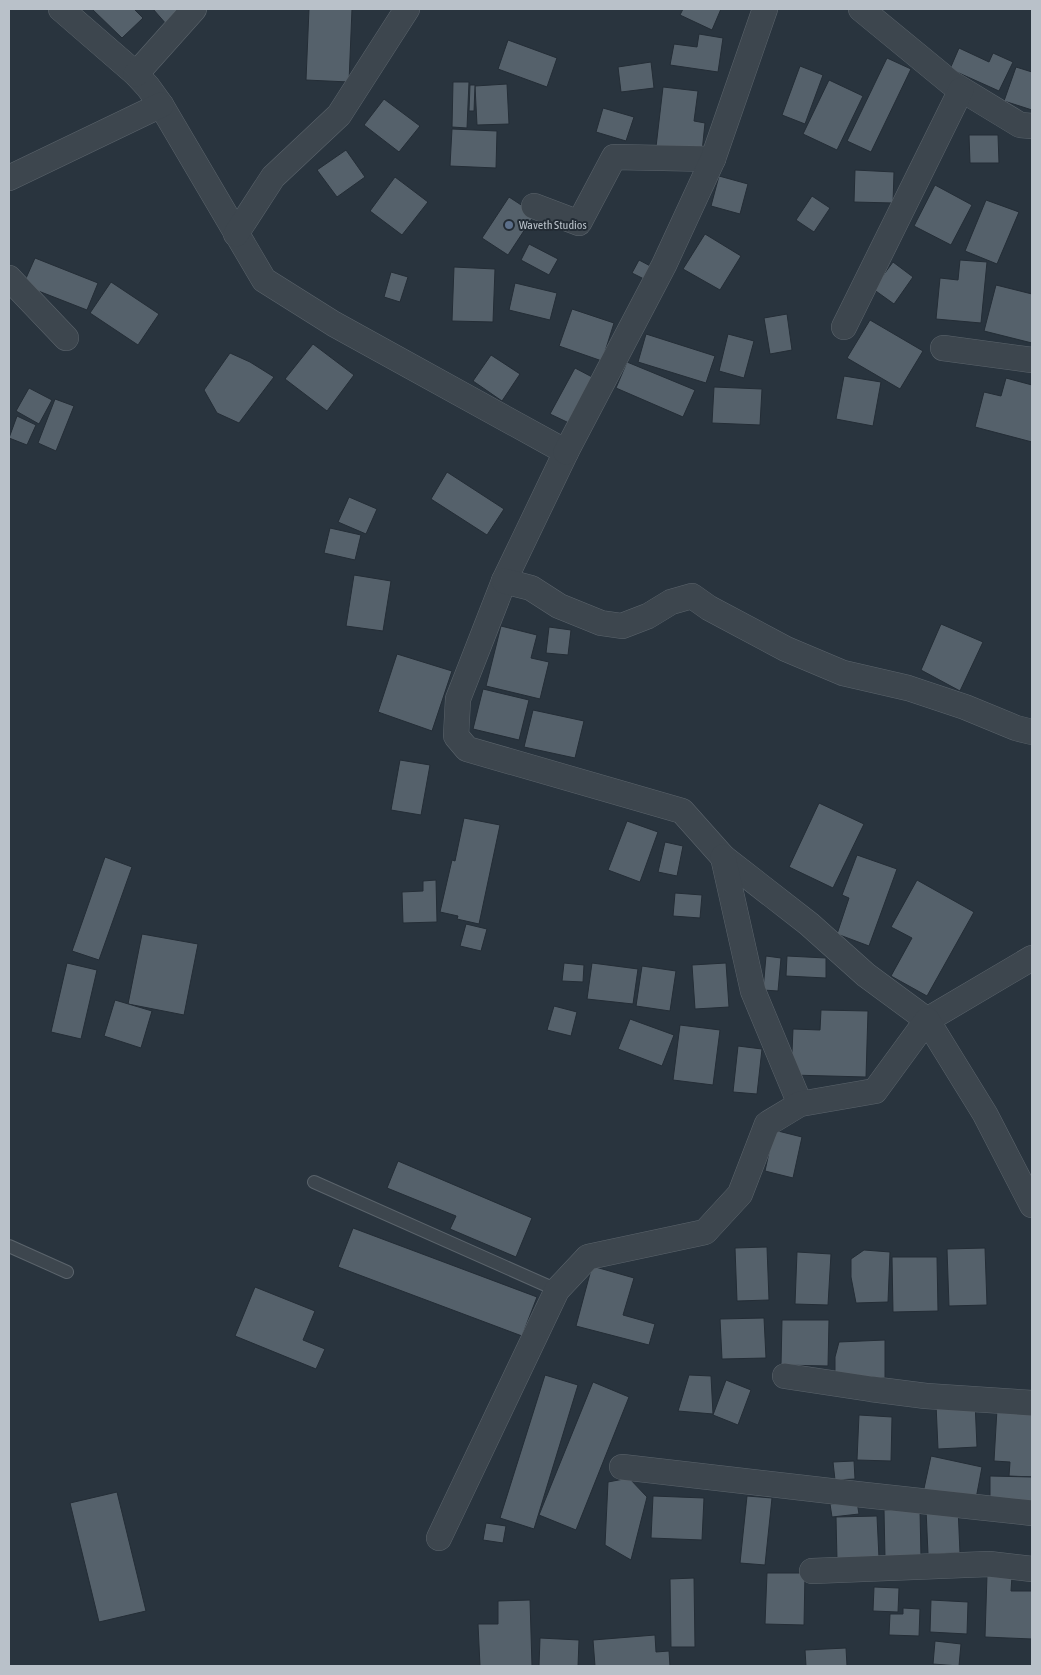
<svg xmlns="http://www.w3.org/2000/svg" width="1041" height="1675" viewBox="0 0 1041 1675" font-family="'Asap Condensed',sans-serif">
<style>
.building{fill:#55616b;stroke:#242d36}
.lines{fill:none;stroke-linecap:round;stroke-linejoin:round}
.lane-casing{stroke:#5b646c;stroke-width:14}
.street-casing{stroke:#5b646c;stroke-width:26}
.lane{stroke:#3d464e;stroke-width:12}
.street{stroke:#3d464e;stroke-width:25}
.service-dot{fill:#5c6f8a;stroke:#222b34;stroke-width:2}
.labels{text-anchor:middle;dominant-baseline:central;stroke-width:4;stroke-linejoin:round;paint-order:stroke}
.poi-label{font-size:12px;fill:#b9c1c9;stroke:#222b34;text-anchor:start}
</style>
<rect width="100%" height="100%" fill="#29343e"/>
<g class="building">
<path d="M92,9H134L143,18L122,38Z"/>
<path d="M153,9H186L167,25Z"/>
<path d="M309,9H352L349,82L306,80Z"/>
<path d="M683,9H721L712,30L680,15Z"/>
<path d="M699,34L723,38L718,72L670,65L674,44L697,47Z"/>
<path d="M508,40L557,58L547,87L498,69Z"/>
<path d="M959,48L989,62L993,53L1013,62L999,91L950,69Z"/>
<path d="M887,58L911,69L871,152L847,141Z"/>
<path d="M651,62L654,88L621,92L618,67Z"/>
<path d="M800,66L823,75L805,124L782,115Z"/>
<path d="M1016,67L1032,72V110L1004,101Z"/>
<path d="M829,80L863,96L837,150L803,134Z"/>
<path d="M453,82H469L467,128L452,127Z"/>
<path d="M507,84L509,124L477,125L475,86Z"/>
<path d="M470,85H475L474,111H469Z"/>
<path d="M663,87L698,91L694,121L705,123L702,152L656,147Z"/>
<path d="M384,99L420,126L399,152L364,125Z"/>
<path d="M603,108L634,117L626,141L596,132Z"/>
<path d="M452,129L497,131L496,168L450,166Z"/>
<path d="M969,135H998L999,163H970Z"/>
<path d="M346,150L365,177L337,197L317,170Z"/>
<path d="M855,170L894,172L893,203L854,202Z"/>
<path d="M719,176L748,184L740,214L711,206Z"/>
<path d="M395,177L428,202L402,235L370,211Z"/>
<path d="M935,185L972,205L951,245L914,226Z"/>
<path d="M812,196L830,208L814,232L796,220Z"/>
<path d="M509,197L535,214L508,255L482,238Z"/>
<path d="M986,200L1019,212L997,264L965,251Z"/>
<path d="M705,234L741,256L720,290L683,269Z"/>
<path d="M529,244L558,259L549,275L521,260Z"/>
<path d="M35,258L98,283L87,310L23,285Z"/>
<path d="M639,260L656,269L650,282L632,273Z"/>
<path d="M960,260L987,262L981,323L936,319L940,278L958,280Z"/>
<path d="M893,262L913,277L894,304L873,289Z"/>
<path d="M454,267L495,269L493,322L452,321Z"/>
<path d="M391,272L408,277L400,302L384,297Z"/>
<path d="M111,282L159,314L138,345L90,313Z"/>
<path d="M515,283L557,293L550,320L509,310Z"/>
<path d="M996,285L1032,294V343L984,331Z"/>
<path d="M572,309L614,323L602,361L559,346Z"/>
<path d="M787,314L792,350L770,354L764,318Z"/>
<path d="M870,320L923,351L900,389L847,358Z"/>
<path d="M646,334L715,356L706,383L638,362Z"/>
<path d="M728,334L754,341L744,378L719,371Z"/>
<path d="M313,344L354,375L327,411L285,379Z"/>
<path d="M230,353L250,362L274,377L239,423L217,413L204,390Z"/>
<path d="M491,355L520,374L502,401L473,381Z"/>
<path d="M627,362L695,390L683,417L616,388Z"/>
<path d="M575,368L594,378L569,423L550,414Z"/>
<path d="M844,376L881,382L873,426L836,419Z"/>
<path d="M1006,378L1032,385V442L975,427L984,392L1001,396Z"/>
<path d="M714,387L762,389L760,425L712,423Z"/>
<path d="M29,388L52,400L39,424L16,411Z"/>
<path d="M55,399L74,406L56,451L38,443Z"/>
<path d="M17,416L36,425L27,445L9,438Z"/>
<path d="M447,472L504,509L487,535L431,499Z"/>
<path d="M349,497L377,509L366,534L338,522Z"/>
<path d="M330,528L361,535L355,560L324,553Z"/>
<path d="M354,575L391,581L383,631L346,626Z"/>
<path d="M941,624L983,642L960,691L921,670Z"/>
<path d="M501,626L537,635L531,658L549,662L540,699L486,686Z"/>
<path d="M549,627L571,630L568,655L546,653Z"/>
<path d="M397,654L452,671L432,731L378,712Z"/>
<path d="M483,689L529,700L519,740L473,729Z"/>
<path d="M533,710L584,721L575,758L524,747Z"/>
<path d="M400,760L430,765L421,815L391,810Z"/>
<path d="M819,803L864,824L833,888L789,867Z"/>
<path d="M464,818L500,825L479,924L457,919L458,916L440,912L452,860L455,861Z"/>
<path d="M627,821L658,832L640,882L608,870Z"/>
<path d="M665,842L683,846L677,876L658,872Z"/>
<path d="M857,855L897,869L869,946L837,934L849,898L842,895Z"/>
<path d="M105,857L132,867L99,960L72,951Z"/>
<path d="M436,880L437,922L403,923L402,892L423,891V881Z"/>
<path d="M917,880L974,912L927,996L891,976L912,938L891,927Z"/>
<path d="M675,893L702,895L700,918L673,916Z"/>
<path d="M466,924L487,929L481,951L460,946Z"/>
<path d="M142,934L198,944L184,1015L128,1004Z"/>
<path d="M766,956L781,958L778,991L763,990Z"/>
<path d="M787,956L826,958V978L786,976Z"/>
<path d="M67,963L97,970L81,1039L51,1032Z"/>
<path d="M564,963L584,965L583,982L562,981Z"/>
<path d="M592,963L638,969L633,1004L587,999Z"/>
<path d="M726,963L729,1007L695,1009L692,965Z"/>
<path d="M642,966L676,971L670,1011L636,1006Z"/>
<path d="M115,1000L152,1011L141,1048L104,1036Z"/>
<path d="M554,1006L577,1012L571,1036L547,1030Z"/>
<path d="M821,1010L868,1011L866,1077L791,1075L793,1029L820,1030Z"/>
<path d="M630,1019L674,1035L662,1066L618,1049Z"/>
<path d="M680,1025L720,1030L713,1085L673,1080Z"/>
<path d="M738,1046L762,1049L757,1094L733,1092Z"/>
<path d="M774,1130L802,1137L793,1178L765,1171Z"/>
<path d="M398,1161L532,1218L516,1257L450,1229L456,1216L387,1188Z"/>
<path d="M353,1228L537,1297L522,1336L338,1267Z"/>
<path d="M767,1247L769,1300L737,1301L735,1248Z"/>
<path d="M985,1248L987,1305L949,1306L947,1249Z"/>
<path d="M864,1250L890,1252L888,1302L856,1303L851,1277V1259Z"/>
<path d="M797,1252L831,1254L828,1305L795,1304Z"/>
<path d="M892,1257H937L938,1311L893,1312Z"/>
<path d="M592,1266L634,1278L623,1315L655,1324L649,1345L576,1326Z"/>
<path d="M255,1287L315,1311L303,1340L325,1349L316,1369L235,1336Z"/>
<path d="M764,1318L766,1358L722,1359L720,1319Z"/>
<path d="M782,1320H829L828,1366L781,1365Z"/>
<path d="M885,1340V1378L835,1375V1357L839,1342Z"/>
<path d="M545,1375L578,1385L534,1529L500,1518Z"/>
<path d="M689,1375L711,1376L713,1414L678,1411Z"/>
<path d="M726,1380L751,1390L738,1425L713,1415Z"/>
<path d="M593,1382L629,1397L576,1530L539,1515Z"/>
<path d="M975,1402L977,1447L938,1449L936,1404Z"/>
<path d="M997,1409L1032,1410V1477L1009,1476L1010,1462L994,1461Z"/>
<path d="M859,1415L892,1417L891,1461L857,1460Z"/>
<path d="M931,1456L982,1467L975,1504L923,1493Z"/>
<path d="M854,1461L855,1479L835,1480L833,1462Z"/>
<path d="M990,1476L1032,1477V1501L990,1500Z"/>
<path d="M629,1478L647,1497L631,1560L605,1545L608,1482Z"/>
<path d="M117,1492L146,1611L99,1622L70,1503Z"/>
<path d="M653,1496L704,1498L702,1540L651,1538Z"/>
<path d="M747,1496L772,1498L765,1565L740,1563Z"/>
<path d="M857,1502L859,1514L832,1517L830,1504Z"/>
<path d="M958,1507L960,1553L928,1554L926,1509Z"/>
<path d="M884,1510H920L921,1557L885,1558Z"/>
<path d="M877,1516L879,1558L837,1560L836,1517Z"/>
<path d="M486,1523L506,1526L503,1543L483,1540Z"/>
<path d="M767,1573H805L804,1625L765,1624Z"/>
<path d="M987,1575L1012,1576L1011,1591H1032V1639L985,1637Z"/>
<path d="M694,1578L695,1647H671L670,1579Z"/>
<path d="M874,1587L899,1588L898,1612L873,1611Z"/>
<path d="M530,1600L532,1666H480L478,1624H498V1601Z"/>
<path d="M931,1600L968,1602L967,1634L930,1632Z"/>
<path d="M903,1608L920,1609L919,1636L889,1635L890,1614H903Z"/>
<path d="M655,1635L656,1652L669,1651L670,1666H595L593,1640Z"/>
<path d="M540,1638L579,1640L578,1666H539Z"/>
<path d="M935,1641L961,1644L959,1666L933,1664Z"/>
<path d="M846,1648L847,1666H806L805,1650Z"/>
</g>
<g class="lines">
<defs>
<g id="lane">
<path d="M314,1182L557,1290"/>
<path d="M9,1246L67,1272"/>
</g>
<g id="street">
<path d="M61,9L136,74L148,87L161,105L264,280L334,324L566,452L504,581L458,699L456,736L467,749L682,811L723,857L809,924L866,975L927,1020L1032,958"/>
<path d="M861,9L951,83L1020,125L1032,126"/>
<path d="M136,74L194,9"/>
<path d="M9,178L161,105"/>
<path d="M534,206L579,223L614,157L713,159"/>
<path d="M236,234L273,177L339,115L407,9"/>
<path d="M9,278L66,338"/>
<path d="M844,327L961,90"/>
<path d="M943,348L1032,360"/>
<path d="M566,452L664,265L713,159L765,9"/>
<path d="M504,581L531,588L559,606L601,623L622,626L648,616L671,602L692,596L709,608L786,649L843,673L908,688L965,707L1016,728L1032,732"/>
<path d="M723,857L753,991L800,1104"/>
<path d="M785,1376L871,1389L926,1396L1032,1403"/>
<path d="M622,1467L865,1495L1032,1513"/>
<path d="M439,1538L557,1290L588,1257L705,1232L740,1194L767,1124L800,1104L875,1091L927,1020L985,1114L1032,1205"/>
<path d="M812,1571L989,1564L1032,1569"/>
</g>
</defs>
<use href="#lane" class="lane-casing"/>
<use href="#street" class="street-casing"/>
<use href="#lane" class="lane"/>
<use href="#street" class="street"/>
</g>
<circle class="service-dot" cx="509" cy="225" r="5"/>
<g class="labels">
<g class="poi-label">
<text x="519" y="225">Waveth Studios</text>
</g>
</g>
<rect width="1041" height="1675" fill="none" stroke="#b9c1c9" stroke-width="20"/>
</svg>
